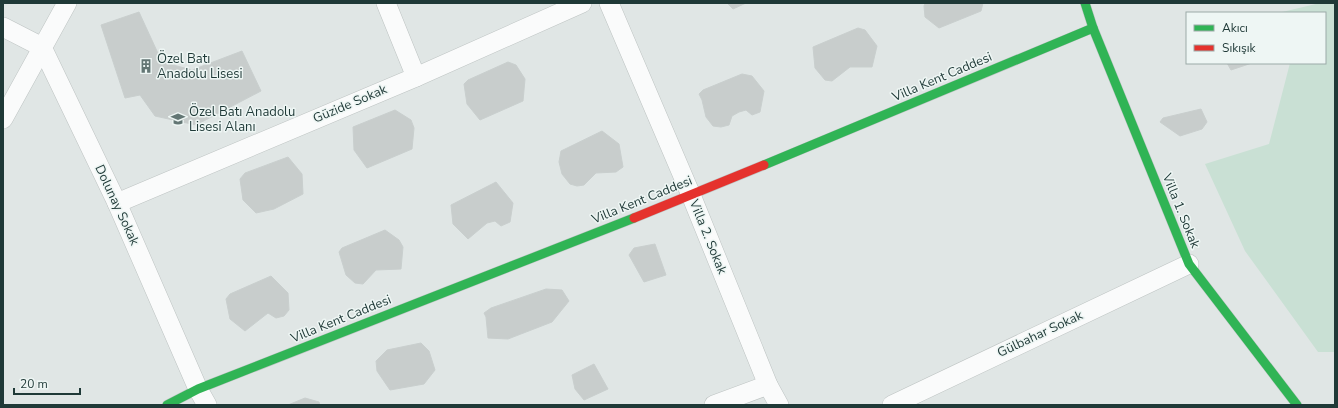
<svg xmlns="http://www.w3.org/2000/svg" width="1338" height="408" viewBox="0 0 1338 408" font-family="'Nunito Sans',sans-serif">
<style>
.green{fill:#c9e0d4}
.building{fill:#c8cdcc;stroke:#c9cfce}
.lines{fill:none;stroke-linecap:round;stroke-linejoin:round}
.street-casing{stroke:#bdc3c2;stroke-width:20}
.fast-casing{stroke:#bdc4c3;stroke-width:10}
.jam-casing{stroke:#bdc4c3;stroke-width:10}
.street{stroke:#fafbfb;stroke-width:19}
.fast{stroke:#30b455;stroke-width:9}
.jam{stroke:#e5322d;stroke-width:9}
.labels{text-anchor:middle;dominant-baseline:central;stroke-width:3;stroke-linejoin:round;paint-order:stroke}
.poi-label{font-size:13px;fill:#1f3937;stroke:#eef6f4;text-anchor:start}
.street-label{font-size:13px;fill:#1f3937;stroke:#eef6f4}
</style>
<rect width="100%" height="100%" fill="#e0e6e5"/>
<path class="green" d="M1320,3H1335V352H1318L1245,251L1205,164L1269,144L1290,63H1325V13H1278Z"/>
<g class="building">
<path d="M727,3H746L733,9Z"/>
<path d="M925,3H983L981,11L939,28L925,17L924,6Z"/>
<path d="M139,12L162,62L192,70L242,51L261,91L196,125L155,116L140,95L125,98L101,25Z"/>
<path d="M858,28L865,30L877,46L872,67H850L832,81L825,80L815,68L813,47Z"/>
<path d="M508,62L516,65L525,79L523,101L480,120L467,104L464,84L468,80Z"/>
<path d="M1227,63H1252L1231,70Z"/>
<path d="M742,74L752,76L764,91L760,112L752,115L746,110L739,112L732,116L729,125L721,127L713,126L706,117L702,100L699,94L703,90Z"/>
<path d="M1201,109L1207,122L1202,129L1180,136L1160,122L1163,118Z"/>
<path d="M395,110L411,120L414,128L412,149L367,168L354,150L353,127Z"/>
<path d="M602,131L619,144L623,167L616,172L596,173L584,185L577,186L570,184L562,174L559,162L561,151Z"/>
<path d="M288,157L302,174L303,194L274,209L256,213L243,200L240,179L245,173Z"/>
<path d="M496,182L513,203L510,222L501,226L495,221L487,223L468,239L453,224L451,205Z"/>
<path d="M385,230L399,240L403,247L401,269L376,270L363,284L355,283L346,275L339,252L342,248Z"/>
<path d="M655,244L666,275L644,282L629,255L634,248Z"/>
<path d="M271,276L288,293L289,310L284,316L276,318L268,313L245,331L230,319L226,299L230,294Z"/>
<path d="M546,289L562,290L569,301L552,322L508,339L488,338L486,317L484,313L491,308Z"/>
<path d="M421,343L429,351L435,370L424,384L390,390L377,371L376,361L387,350Z"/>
<path d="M594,364L608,389L584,400L575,389L572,375Z"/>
<path d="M305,398L319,402L320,405H288Z"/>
</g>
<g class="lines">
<defs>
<g id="street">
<path d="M386,3L416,77"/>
<path d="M609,3L691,195L768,385L779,405"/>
<path d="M3,27L42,47L117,203L198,389L207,405"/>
<path d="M3,119L67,3"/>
<path d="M117,203L416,77L582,3"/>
<path d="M714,405L768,385"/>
<path d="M892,405L1189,264"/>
</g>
<g id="fast">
<path d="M1085,3L1093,28L1189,264L1297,405"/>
<path d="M764,165L1093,28"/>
<path d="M167,405L198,389L634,218"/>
</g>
<path id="jam" d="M634,218L764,165"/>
</defs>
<use href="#street" class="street-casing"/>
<use href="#fast" class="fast-casing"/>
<use href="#jam" class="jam-casing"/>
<use href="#street" class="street"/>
<use href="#fast" class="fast"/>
<use href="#jam" class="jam"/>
</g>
<defs>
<symbol id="building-bare" viewBox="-9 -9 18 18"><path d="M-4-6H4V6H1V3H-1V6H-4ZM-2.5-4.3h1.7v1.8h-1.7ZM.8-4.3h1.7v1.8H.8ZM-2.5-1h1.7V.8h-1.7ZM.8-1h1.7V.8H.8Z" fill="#637674" stroke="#eef6f4" stroke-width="2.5" paint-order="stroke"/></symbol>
<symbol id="school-bare" viewBox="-9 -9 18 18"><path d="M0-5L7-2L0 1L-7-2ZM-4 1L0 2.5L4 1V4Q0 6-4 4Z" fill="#637674" stroke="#eef6f4" stroke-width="2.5" paint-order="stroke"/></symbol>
</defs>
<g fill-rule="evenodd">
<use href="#building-bare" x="136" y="56" width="20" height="20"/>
<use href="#school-bare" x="168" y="109" width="20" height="20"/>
</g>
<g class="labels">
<g class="poi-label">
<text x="157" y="59">Özel Batı<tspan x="157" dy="15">Anadolu Lisesi</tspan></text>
<text x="189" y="112">Özel Batı Anadolu<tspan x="189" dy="15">Lisesi Alanı</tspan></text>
</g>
<g class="street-label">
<text transform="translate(942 77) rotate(-23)">Villa Kent Caddesi</text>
<text transform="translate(350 104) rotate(-23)">Güzide Sokak</text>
<text transform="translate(642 200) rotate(-22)">Villa Kent Caddesi</text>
<text transform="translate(117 205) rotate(65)">Dolunay Sokak</text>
<text transform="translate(1181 211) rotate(68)">Villa 1. Sokak</text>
<text transform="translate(708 237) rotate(68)">Villa 2. Sokak</text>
<text transform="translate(341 319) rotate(-22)">Villa Kent Caddesi</text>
<text transform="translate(1040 334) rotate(-25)">Gülbahar Sokak</text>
</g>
</g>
<rect width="1338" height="408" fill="none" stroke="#1f3937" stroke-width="8"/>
<rect x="1186" y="12" width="140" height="52" fill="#eef6f4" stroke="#9baaa8"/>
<rect x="1194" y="25" width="20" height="6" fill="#30b455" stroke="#9baaa8"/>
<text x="1222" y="32" font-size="12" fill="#1f3937">Akıcı</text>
<rect x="1194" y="45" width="20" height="6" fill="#e5322d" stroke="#9baaa8"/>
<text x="1222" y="52" font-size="12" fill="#1f3937">Sıkışık</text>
<path d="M14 388v6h66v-6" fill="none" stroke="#1f3937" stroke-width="2"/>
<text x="20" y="388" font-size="12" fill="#1f3937" stroke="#eef6f4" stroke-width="3" paint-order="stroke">20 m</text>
</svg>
